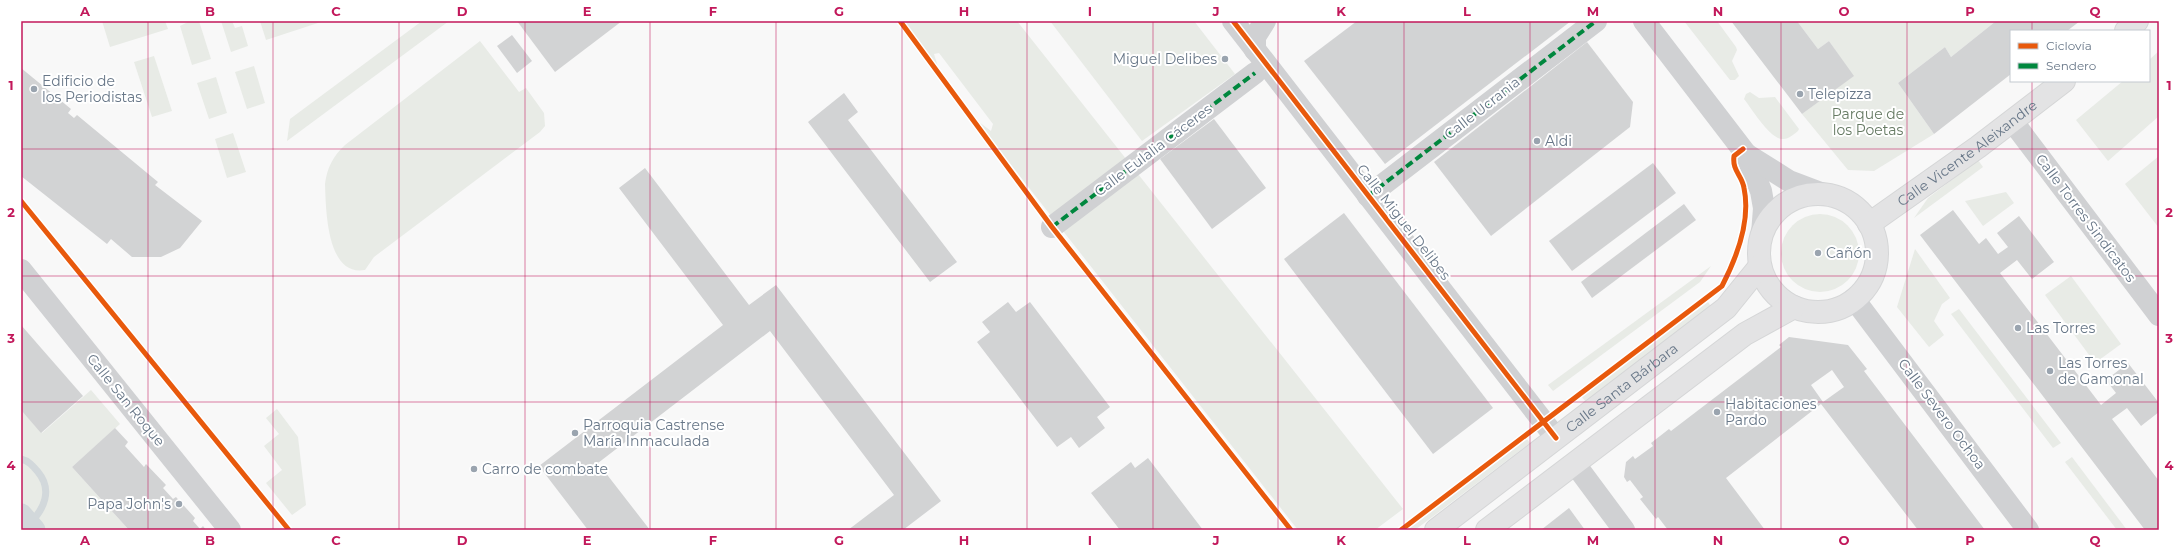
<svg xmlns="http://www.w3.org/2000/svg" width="2180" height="551" viewBox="0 0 2180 551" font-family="Montserrat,sans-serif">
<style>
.green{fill:#e8ebe6}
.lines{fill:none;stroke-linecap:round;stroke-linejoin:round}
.stream{stroke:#d2d8db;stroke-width:7}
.canal{stroke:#d2d8db;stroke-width:23}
.building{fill:#d2d3d4;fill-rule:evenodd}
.secondary-casing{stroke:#d5d6d7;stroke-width:24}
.street{stroke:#d0d1d3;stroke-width:22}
.secondary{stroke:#e3e3e4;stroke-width:22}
.quiet{stroke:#00873e;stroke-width:4;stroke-dasharray:8 4;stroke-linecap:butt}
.cycleway-casing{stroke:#fff;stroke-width:8}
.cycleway{stroke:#e8590c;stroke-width:5}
.grid{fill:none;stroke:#c2185b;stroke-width:1;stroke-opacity:0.55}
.poi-dot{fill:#9aa4af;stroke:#fff;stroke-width:1.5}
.labels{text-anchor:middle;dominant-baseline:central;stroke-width:4;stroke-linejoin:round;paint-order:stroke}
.poi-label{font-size:14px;fill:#687788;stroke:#fff;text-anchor:start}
.street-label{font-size:14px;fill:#687788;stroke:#fff}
.park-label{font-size:14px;fill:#667a63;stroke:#fff}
.neatline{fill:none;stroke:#c2185b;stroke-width:1.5}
.grid-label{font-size:13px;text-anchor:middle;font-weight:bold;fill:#c2185b}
</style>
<rect width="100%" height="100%" fill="#f8f8f8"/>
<g class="green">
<path d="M102,21H165L168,29L110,47Z"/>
<path d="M190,21H199L211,59L192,65L180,26Z"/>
<path d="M221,21H232L235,28L242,26L248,46L231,52Z"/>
<path d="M260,21H321V22L266,40Z"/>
<path d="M422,21H449L287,141L290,119Z"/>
<path d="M903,21H1017L1403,509L1375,530H1298L975,119L991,131L993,124L939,53L934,54L939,70Z"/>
<path d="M1050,21H1194L1235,74L1142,141Z"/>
<path d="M1684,21H1717L1736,47L1737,50L1732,61L1739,76L1735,80H1730Z"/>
<path d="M1797,21H1996L1951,57L1945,47L1898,83L1934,134L1874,171L1848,170L1802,114L1853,76L1829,41L1818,49Z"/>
<path d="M480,41L519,92L526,88L544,113L545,126L540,132L374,257L365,270C326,277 326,208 325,184C327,168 333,156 345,145Z"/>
<path d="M2159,51V116L2108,161L2076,120L2123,81H2149V60Z"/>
<path d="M154,56L172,111L152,117L134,62Z"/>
<path d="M254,66L265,103L247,109L235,72Z"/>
<path d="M216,77L227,113L209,119L197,83Z"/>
<path d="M1750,92L1759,98L1775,97L1799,129L1798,131C1794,134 1788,140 1782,139C1769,138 1752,109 1744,99L1746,94Z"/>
<path d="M233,133L246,172L227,178L215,139Z"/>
<path d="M2159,156V228L2125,184Z"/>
<path d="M1978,160L1983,167L1914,218L1928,198Z"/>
<path d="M2006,192L2014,203L1983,226L1965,201Z"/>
<circle cx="1820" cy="253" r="39"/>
<path d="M1915,249L1950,298L1942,304L1934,321L1944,335L1929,347L1897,307Z"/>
<path d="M1711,266L1700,282L1553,391L1548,385Z"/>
<path d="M2071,276L2121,344L2095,363L2045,295Z"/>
<path d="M1708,302L1712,308L1586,402L1581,396Z"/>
<path d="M1959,309L2061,443L2053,448L1951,314Z"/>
<path d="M91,390L120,424L72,467L129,530H21V410L42,433Z"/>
<path d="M277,409L298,437L306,505L292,515L266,483L282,470L264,446L279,434L266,418Z"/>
<path d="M1527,439L1530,443L1415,530H1407Z"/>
<path d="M2072,457L2127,530H2117L2065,462Z"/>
</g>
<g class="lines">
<path class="stream" d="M21,459C29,461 33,466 38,472C53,490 44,510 29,524"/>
<path class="canal" d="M21,515L34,530"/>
</g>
<g class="building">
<path d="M517,21H622L555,72Z"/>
<path d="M1357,21H1571L1385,164L1304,61Z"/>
<path d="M1731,21H1797L1818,49L1829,41L1854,76L1802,114Z"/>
<path d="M1996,21H2080L2067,31H2011V74L1934,134L1898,83L1945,47L1951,57Z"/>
<path d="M512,35L532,61L517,73L497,46Z"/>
<path d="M1587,42L1633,102L1630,127L1491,236L1434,162Z"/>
<path d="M21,68L71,109L68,113L74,118L77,115L158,182L155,185L202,221L180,248L161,257H132L111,239L107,244L21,176Z"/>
<path d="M844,93L858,112L848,120L957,262L930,282L808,122Z"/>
<path d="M1214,119L1266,188L1212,229L1160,159Z"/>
<path d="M1653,163L1676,193L1572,271L1549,241Z"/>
<path d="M645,168L749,305L776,285L941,501L903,530H848L894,495L770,331L598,463L650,530H588L539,466L723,325L619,188Z"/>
<path d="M1684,204L1696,220L1592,298L1581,282Z"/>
<path d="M1953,210L1979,244L1986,238L1998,254L2008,247L1997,233L2019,216L2054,262L2032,279L2017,260L2000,273L2101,405L2116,393L2106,380L2128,363L2159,403V412L2141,426L2127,408L2112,419L2159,481V530H2145L1920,235Z"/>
<path d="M1344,213L1493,408L1433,454L1284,259Z"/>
<path d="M1008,302L1016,312L1030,302L1110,407L1097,417L1105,428L1079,448L1071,437L1057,447L977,342L990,332L982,322Z"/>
<path d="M21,325L83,396L41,433L21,410Z"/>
<path d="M1789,337L1848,345L1867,369L1864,371L1985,530H1918L1821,404L1726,478L1765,530H1668L1658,517L1656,519L1640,499L1643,497L1630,480L1627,482L1624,477L1626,462L1633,456L1635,459L1653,446L1651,443L1669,429L1671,431L1781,347L1779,345ZM1832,370L1844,387L1823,402L1811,385Z"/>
<path d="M115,428L128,442L125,446L144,467L146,464L166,485L163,488L173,499L176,497L195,518L193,521L200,529L203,526L206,530H129L72,467Z"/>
<path d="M1148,458L1203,530H1120L1091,493L1131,462L1135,468Z"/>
<path d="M1569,508L1585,530H1541Z"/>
</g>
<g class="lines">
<defs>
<g id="secondary">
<path d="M2126,31L2137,21"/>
<circle cx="1818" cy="253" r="59"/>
<path id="s1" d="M1869,224L1978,147L2064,81"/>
<path id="s2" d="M1436,530L1726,308L1760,266"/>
<path d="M1487,530L1745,334L1794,307"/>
</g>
</defs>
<use href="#secondary" class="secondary-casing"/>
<g class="street">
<path d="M1233,21L1556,438"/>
<path d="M1644,21L1746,154L1761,191L1764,208L1762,234"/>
<path d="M1255,50V37L1265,21"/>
<path d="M2013,122L2159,315"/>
<path d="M1746,154L1789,181L1826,195"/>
<path d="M1368,196L1596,21"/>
<path d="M1052,227L1255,73"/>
<path d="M21,270L230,530"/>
<path d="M1854,299L2028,530"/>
<path d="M1575,464L1624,530"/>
</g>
<use href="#secondary" class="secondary"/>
<g class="quiet">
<path d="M1368,196L1596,21"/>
<path d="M1052,227L1255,73"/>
</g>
<defs>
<g id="cycleway">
<path d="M900,21L1052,227L1291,530"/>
<path d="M1233,21L1556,438"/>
<path d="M21,201L289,530"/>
<path d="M1401,530L1722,286C1737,257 1751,221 1744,188C1742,175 1732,171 1734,156L1743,149"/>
</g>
</defs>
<use href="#cycleway" class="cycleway-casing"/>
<use href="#cycleway" class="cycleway"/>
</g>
<path class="grid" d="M148,21V530M273,21V530M399,21V530M525,21V530M650,21V530M776,21V530M902,21V530M1027,21V530M1153,21V530M1278,21V530M1404,21V530M1530,21V530M1655,21V530M1781,21V530M1907,21V530M2032,21V31M2032,81V530M21,149H2159M21,276H2159M21,402H2159"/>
<g class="poi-dot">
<circle cx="1225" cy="59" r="4"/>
<circle cx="34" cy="89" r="4"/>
<circle cx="1800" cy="94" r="4"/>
<circle cx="1537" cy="141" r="4"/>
<circle cx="1818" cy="253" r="4"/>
<circle cx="2018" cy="328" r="4"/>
<circle cx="2050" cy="371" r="4"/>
<circle cx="1717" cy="412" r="4"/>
<circle cx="575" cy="433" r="4"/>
<circle cx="474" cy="469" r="4"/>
<circle cx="179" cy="504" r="4"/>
</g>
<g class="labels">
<g class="poi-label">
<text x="1217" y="59" text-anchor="end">Miguel Delibes</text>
<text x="42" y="81">Edificio de<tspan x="42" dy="16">los Periodistas</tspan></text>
<text x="1808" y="94">Telepizza</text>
<text x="1545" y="141">Aldi</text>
<text x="1826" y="253">Cañón</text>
<text x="2026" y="328">Las Torres</text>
<text x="2058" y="363">Las Torres<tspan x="2058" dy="16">de Gamonal</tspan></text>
<text x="1725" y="404">Habitaciones<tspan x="1725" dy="16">Pardo</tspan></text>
<text x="583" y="425">Parroquia Castrense<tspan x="583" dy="16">María Inmaculada</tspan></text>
<text x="482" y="469">Carro de combate</text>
<text x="171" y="504" text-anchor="end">Papa John's</text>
</g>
<g class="street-label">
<text transform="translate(1482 108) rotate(-38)">Calle Ucrania</text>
<text transform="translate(1153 150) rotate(-37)">Calle Eulalia Cáceres</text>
<text stroke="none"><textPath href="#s1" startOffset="121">Calle Vicente Aleixandre</textPath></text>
<text transform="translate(2086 218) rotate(53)">Calle Torres Sindicatos</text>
<text transform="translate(1404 222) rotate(52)">Calle Miguel Delibes</text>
<text stroke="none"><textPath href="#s2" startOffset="234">Calle Santa Bárbara</textPath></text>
<text transform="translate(126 400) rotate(51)">Calle San Roque</text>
<text transform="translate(1942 414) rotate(53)">Calle Severo Ochoa</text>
</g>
<g class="park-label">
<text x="1868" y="114">Parque de<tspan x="1868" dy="16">los Poetas</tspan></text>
</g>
</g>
<rect width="2180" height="551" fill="none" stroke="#ffffff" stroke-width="44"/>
<rect x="2010" y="30" width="140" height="52" fill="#ffffff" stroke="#c3c9cf"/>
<rect x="2018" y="43" width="20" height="6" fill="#e8590c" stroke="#c3c9cf"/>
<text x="2046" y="50" font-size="12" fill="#687788">Ciclovía</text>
<rect x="2018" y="63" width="20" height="6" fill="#00873e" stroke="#c3c9cf"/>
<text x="2046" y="70" font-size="12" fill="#687788">Sendero</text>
<rect x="22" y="22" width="2136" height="507" class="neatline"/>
<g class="grid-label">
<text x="85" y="16">A</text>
<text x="210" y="16">B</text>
<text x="336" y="16">C</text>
<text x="462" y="16">D</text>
<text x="587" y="16">E</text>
<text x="713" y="16">F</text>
<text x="839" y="16">G</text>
<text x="964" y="16">H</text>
<text x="1090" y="16">I</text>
<text x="1216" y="16">J</text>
<text x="1341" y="16">K</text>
<text x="1467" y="16">L</text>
<text x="1593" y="16">M</text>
<text x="1718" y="16">N</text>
<text x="1844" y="16">O</text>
<text x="1970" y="16">P</text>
<text x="2095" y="16">Q</text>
<text x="11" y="90">1</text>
<text x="2169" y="90">1</text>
<text x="11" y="217">2</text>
<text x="2169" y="217">2</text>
<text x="11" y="343">3</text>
<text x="2169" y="343">3</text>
<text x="11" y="470">4</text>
<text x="2169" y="470">4</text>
<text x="85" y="545">A</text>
<text x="210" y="545">B</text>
<text x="336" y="545">C</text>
<text x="462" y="545">D</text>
<text x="587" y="545">E</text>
<text x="713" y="545">F</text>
<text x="839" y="545">G</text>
<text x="964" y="545">H</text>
<text x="1090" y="545">I</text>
<text x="1216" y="545">J</text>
<text x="1341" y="545">K</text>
<text x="1467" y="545">L</text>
<text x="1593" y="545">M</text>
<text x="1718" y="545">N</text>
<text x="1844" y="545">O</text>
<text x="1970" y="545">P</text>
<text x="2095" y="545">Q</text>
</g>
</svg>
